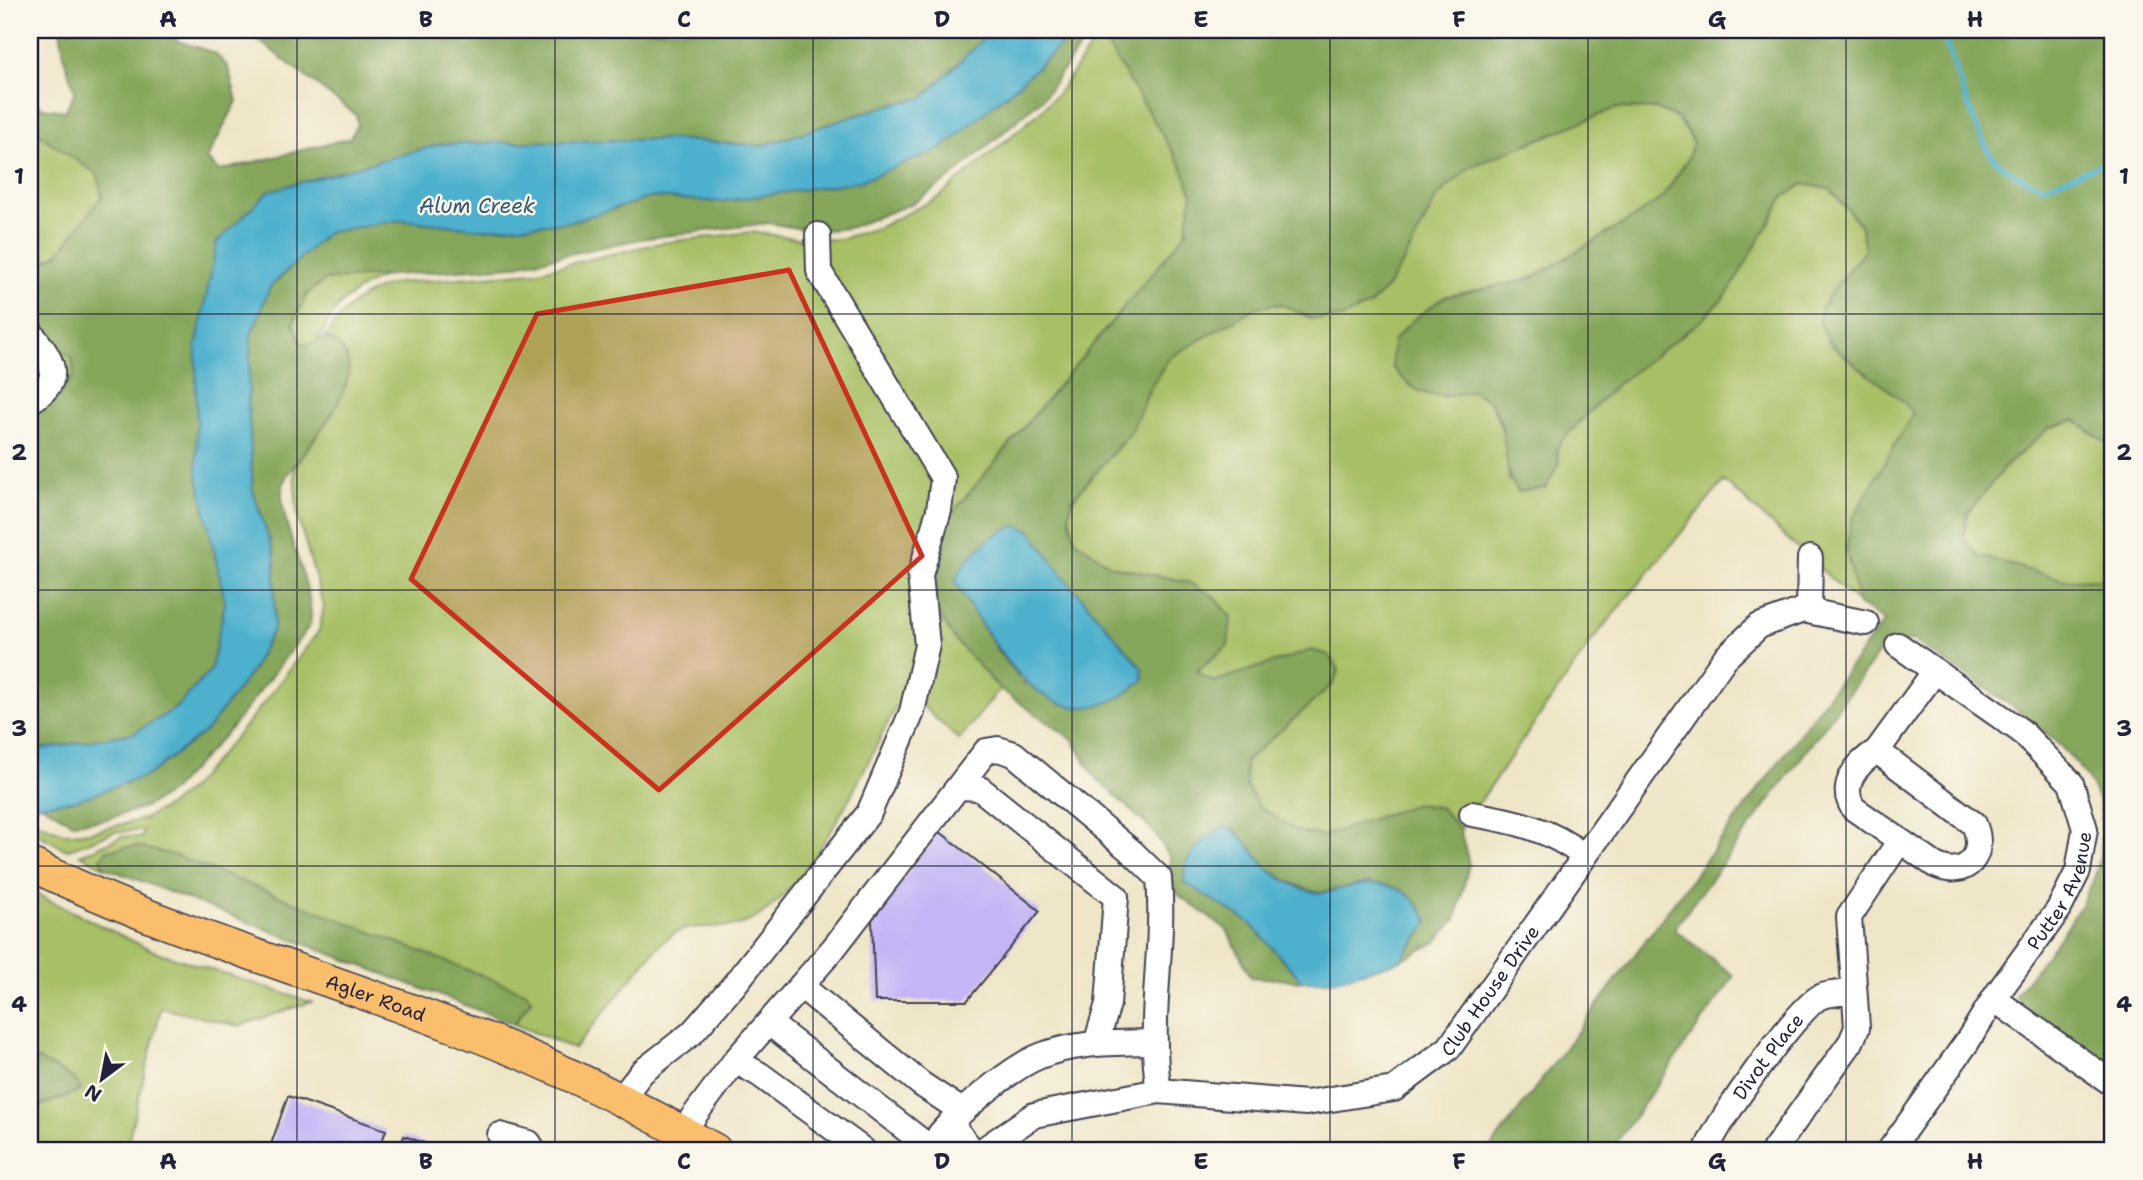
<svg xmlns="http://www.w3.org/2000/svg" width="2143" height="1180" viewBox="0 0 2143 1180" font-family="'Shantell Sans',sans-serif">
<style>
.green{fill:#a7bf65;stroke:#647050;stroke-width:2}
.forest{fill:#85a65a;stroke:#54644a;stroke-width:2;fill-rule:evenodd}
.water{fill:#4eb0cd;stroke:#386984;stroke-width:2}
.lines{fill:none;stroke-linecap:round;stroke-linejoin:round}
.stream{stroke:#4eb0cd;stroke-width:5}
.building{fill:#c5b5f6}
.minor-casing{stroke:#413f50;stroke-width:28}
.major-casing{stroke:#413f50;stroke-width:35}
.minor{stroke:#fff;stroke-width:24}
.major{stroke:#fabe6d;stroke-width:32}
.marked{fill:#c8321e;fill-opacity:0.2;stroke:#c8321e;stroke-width:5;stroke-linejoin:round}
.grid{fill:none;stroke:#22223b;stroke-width:2;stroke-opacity:0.55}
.labels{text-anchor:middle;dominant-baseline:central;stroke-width:5;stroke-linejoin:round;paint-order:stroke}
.street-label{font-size:19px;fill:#22223b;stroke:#fbf7ec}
.water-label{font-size:21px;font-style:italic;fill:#345b75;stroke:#fbf7ec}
.neatline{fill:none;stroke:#22223b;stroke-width:2.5}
.grid-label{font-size:23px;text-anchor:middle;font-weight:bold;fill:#22223b}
</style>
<rect width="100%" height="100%" fill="#fbf7ec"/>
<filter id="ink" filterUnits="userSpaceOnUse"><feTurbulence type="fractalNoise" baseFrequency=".0143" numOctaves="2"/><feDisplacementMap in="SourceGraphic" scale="14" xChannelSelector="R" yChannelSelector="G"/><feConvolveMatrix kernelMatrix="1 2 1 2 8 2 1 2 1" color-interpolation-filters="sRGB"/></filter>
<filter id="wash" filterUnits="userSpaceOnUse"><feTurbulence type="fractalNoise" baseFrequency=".00686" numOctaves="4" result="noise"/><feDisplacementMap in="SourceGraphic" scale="28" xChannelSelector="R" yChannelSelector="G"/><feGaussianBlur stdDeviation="1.57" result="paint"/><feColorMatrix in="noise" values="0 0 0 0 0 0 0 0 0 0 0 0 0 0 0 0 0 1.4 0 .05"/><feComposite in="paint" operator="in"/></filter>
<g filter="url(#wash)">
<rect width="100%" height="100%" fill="#efe5c7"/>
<g class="green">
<path d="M1102,30H1121L1106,43L1181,165L1192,193L1186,233L940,528L955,640L1000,689L959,740L916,700L895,708C867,765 806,900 745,923C724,931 697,923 677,932C671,935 665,941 659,945L574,1049L514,1024L531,1000L101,858L104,867L80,855L123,836L141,838L144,830L114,832L67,850L30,830V819L63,833L90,832L144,819L171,804L192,787L248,723L319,631L324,607L297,514L294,468L335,410V342L325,337C343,309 364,290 397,283L534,272L660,243L752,232L810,240L840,239L880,227L939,197L1041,111L1059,92Z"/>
<path d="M1616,108C1657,109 1671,103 1693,142L1688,159L1662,198L1633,218L1530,279L1444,297L1412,321L1442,397L1473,391L1491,403L1504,435L1509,481L1559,463L1557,450L1560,442L1616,385L1703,319L1728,293L1784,197L1803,184L1830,189L1860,224L1865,249L1821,310L1829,344L1904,399L1913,413L1846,549L1859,604L1724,481L1594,638L1460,830L1441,808L1417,804L1322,836L1296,831L1260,807L1246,786L1245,762L1333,684L1339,670L1329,655L1312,650L1213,682L1197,672L1228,645L1188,582L1111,566L1075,540L1069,517L1072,500L1131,432L1149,390L1169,358L1257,307L1281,304L1312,319L1405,259L1437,197L1470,167Z"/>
<path d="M30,128L98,175L102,197L58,254L30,268Z"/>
<path d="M392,273C368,282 345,295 330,318C326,324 322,336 316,341C312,346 306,344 301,343L293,323L307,294L325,280Z"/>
<path d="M30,297L38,304L47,343L72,357L74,375L53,404L30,418Z"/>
<path d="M2075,420L2113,448V579L2064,580L1979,556L1963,538L1968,513L2004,468L2049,428Z"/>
<path d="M30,891L151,950L311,1002L239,1026L161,1008L126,1150H30V1115L42,1105L67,1097L38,1060L30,1064Z"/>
</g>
<g class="forest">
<path d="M60,30H158L178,41L215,53L228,67L237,101L207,159L219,171L350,138L358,124L356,115L245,30H992L923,98L889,105L762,146L671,139L441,144L269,191L197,473L226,602L211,670L176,708L134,733L49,748L30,749V418L53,404L74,375L72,357L47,343L38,304L30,297V268L58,254L102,196L98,175L30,128V98L43,108L65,111L75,92L65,61Z"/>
<path d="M1078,30H1092L1043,98L949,179L911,204L849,228L814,231L768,223L640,239L512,266L325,280L307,294L293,323L301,343L309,345L325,337C390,365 303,446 285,479C269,509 318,587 310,625L233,726L171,792L145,807L103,820L73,823L41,804L77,800L148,775L207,730L251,672L274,628L275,557L253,491L248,401L251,335L270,287L328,232L402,220L482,229L570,222L653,197L720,202L941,149L1021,82Z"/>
<path d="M1121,30H2113V448L2075,420L2049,428L2004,468L1968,513L1963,538L1979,556L2064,580L2113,579V1076L2030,1018L2015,996C2043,958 2077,921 2095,876C2102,857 2105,817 2097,797C2075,737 1965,676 1913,640L1881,650L1674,929L1734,976L1611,1150H1489L1884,621L1859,604L1846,549L1852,519L1913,413C1894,384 1807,346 1821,310C1828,292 1853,266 1865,249L1860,224L1830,189L1803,184L1784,197L1728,293L1703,319L1616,385L1560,442L1557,450L1559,463L1546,487L1519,492C1498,469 1512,429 1491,403C1487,398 1478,394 1473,391C1431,399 1420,399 1392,367L1393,341L1412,321L1444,297L1530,279L1633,218L1662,198L1688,159L1693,142L1679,118L1657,109L1616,108L1470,167L1437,197L1405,259L1388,286L1370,305L1341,318L1312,319L1281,304L1257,307L1169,358L1149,390L1131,432L1072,500L1069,517L1075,540L1111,566L1188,582L1213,596L1231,617L1228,645L1197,671L1213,682L1312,650L1329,655L1339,670L1333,684L1245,762L1246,786L1260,807L1296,831L1322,836L1417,804L1441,808L1460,830L1469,864L1456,919L1436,942L1399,961L1422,933L1371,882L1318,893L1289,882L1268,869L1235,829L1223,827C1203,841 1182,854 1184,882L1250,923L1302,981L1251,977L1227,930L1180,896L1170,882V857L1153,831L1094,776L1073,740L1000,689L955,640L930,601L926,561L940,528L1186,233L1192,193L1181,165L1106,43ZM1030,530L1063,576L1024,684L999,653L955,582Z"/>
<path d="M136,846L174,855L527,993L531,999L514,1024L104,867L101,858L107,850Z"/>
<path d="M38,1059L75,1079L81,1090L42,1105L30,1115V1064Z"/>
</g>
<g class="water">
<path d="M992,30H1078L1021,82L941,149L861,181L720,202L653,197L570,222L482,229L402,220L328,232L270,287L251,335L248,402L253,491L275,557L274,628L251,672L207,730L148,775L77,800L30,806V749L49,748L134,733L176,708L211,670L225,602L197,473L196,348L217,242L269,191L441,144L671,139L762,146L889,105L923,98Z"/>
<path d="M1015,526L1030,530L1063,576L1142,668L1143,680C1053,759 997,649 955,582C964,558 991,533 1015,526Z"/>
<path d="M1223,827C1245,831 1253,856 1269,870C1281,879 1302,891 1318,893C1325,894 1336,890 1344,888C1383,879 1410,884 1429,922L1399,961L1333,981H1302L1250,923L1184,882C1182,854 1203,841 1223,827Z"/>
</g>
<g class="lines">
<path class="stream" d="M1942,30C1951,56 1979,145 1996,161C2010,172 2027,181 2044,187L2113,160"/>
</g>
<g id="blocks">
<g class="building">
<path d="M939,831L1040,911L967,1001H875L872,920Z"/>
<path d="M288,1096L386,1130L379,1150H269Z"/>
<path d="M404,1136L444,1150H399Z"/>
</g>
</g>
</g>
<g filter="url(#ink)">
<use href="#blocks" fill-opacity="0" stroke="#413f50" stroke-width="2"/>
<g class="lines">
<defs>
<g id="minor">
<path d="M30,332C50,357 68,379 30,401"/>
<path d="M1809,609L1810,558"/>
<path d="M1877,751L1974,824C1987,854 1967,880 1935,865L1853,808C1839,785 1856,764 1877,751L1935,671"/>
<path d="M959,787L979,788L1116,897L1108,1004L1096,1044"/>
<path d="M1472,814C1515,821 1550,829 1584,856"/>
<path d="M801,986L921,1084L962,1111"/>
<path d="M1994,999L2113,1084"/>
<path d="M769,1023L929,1147"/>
<path d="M735,1061L759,1074L863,1150"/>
<path d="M621,1099L642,1072L692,1033L734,985L869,813L912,712L927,645L920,575L939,510L943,478L819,271L818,235"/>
<path d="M950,1123C972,1102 1012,1067 1040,1056C1075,1042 1115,1043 1152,1042"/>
<path d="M682,1132L735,1061L833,949L986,751L998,749L1014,754L1132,852L1159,878C1165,949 1147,1019 1159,1091"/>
<path d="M940,1134L950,1123L972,1150"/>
<path d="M500,1135L529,1143L533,1150"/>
<path id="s1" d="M983,1150L1034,1115L1159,1091L1306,1103L1394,1089L1449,1048L1725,658L1759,626L1803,610L1866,623"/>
<path id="s2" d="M1707,1150C1713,1127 1799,1006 1820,997C1829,993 1843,993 1853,992"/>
<path d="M1774,1150L1851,1042L1857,1028L1856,1012L1849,917L1899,842"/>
<path id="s3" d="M1890,1150L1967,1042L1997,994L2059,909L2078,871L2085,829L2071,783L2021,731L1898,645"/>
</g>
<g id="major">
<path id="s4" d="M30,864C170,933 321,974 466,1031C553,1064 635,1105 715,1150"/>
</g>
</defs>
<use href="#minor" class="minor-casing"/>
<use href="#major" class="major-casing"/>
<use href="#minor" class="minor"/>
<use href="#major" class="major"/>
</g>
</g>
<path class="marked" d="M789,270L922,556L659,790L411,579L537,314Z"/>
<path class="grid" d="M297,30V1150M555,30V1150M813,30V1150M1072,30V1150M1330,30V1150M1588,30V1150M1846,30V1150M30,314H2113M30,590H2113M30,866H2113"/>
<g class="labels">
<g class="street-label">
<text stroke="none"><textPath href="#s3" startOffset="312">Putter Avenue</textPath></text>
<text stroke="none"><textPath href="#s1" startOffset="565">Club House Drive</textPath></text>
<text stroke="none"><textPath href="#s4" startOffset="371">Agler Road</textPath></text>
<text stroke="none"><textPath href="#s2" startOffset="112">Divot Place</textPath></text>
</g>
<g class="water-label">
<text x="477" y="206">Alum Creek</text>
</g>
</g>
<rect width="2143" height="1180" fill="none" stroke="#fbf7ec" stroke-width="77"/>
<g transform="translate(102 1079) rotate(212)" stroke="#fbf7ec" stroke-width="5" paint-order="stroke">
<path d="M0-5L12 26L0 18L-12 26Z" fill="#22223b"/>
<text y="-10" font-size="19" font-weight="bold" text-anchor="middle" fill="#22223b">N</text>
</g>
<rect x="38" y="38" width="2066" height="1104" class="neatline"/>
<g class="grid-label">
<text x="168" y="27">A</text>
<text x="426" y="27">B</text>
<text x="684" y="27">C</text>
<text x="942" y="27">D</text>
<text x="1201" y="27">E</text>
<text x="1459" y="27">F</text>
<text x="1717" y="27">G</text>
<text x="1975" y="27">H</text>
<text x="19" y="184">1</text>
<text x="2124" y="184">1</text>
<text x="19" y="460">2</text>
<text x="2124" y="460">2</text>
<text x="19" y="736">3</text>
<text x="2124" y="736">3</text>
<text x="19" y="1012">4</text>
<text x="2124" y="1012">4</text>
<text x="168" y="1169">A</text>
<text x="426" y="1169">B</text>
<text x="684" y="1169">C</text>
<text x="942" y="1169">D</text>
<text x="1201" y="1169">E</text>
<text x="1459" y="1169">F</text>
<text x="1717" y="1169">G</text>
<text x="1975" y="1169">H</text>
</g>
</svg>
